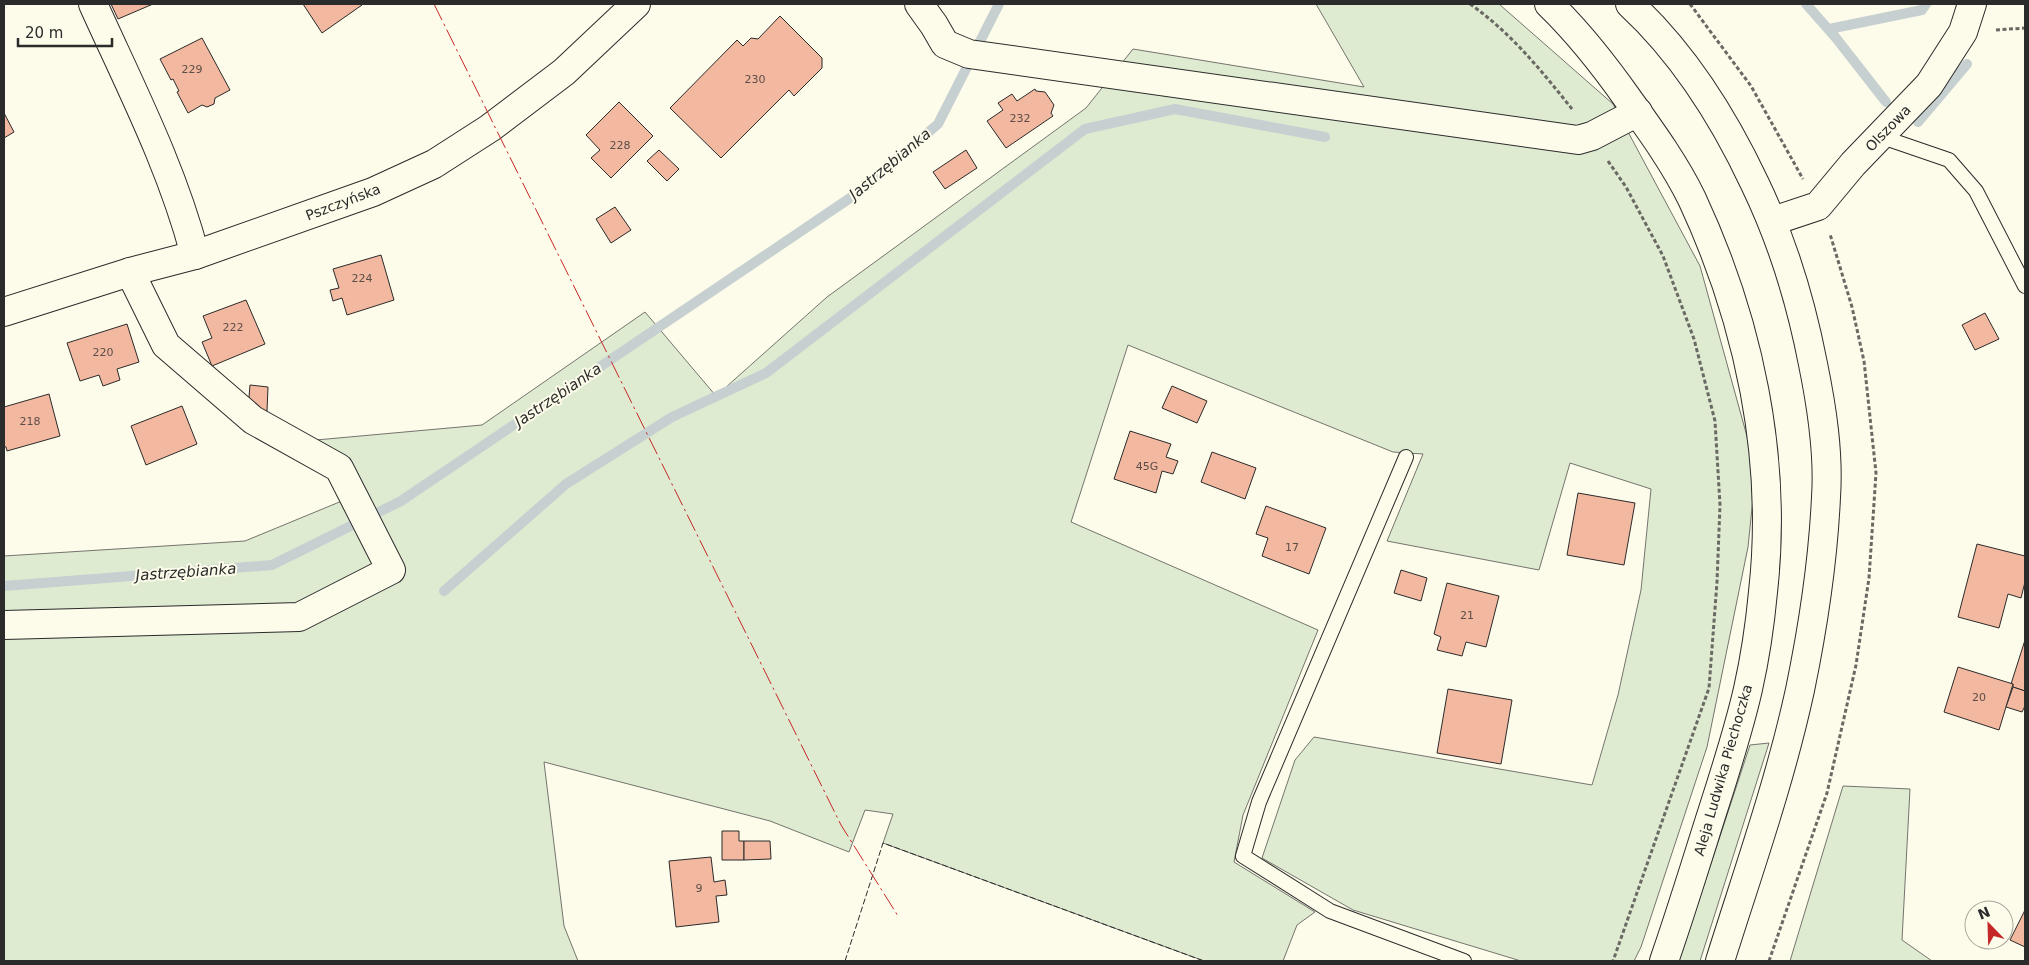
<svg xmlns="http://www.w3.org/2000/svg" width="2029" height="965" viewBox="0 0 2029 965" font-family="'DejaVu Sans',sans-serif">
<style>
.green{fill:#deebd1;stroke:#74746e}
.lines{fill:none;stroke-linecap:round;stroke-linejoin:round}
.stream{stroke:#c7d0d0;stroke-width:10}
.building{fill:#f2b8a0;stroke:#2b2b2b}
.service-casing{stroke:#2b2b2b;stroke-width:16}
.minor-casing{stroke:#2b2b2b;stroke-width:30}
.tertiary-casing{stroke:#2b2b2b;stroke-width:30}
.secondary-casing{stroke:#2b2b2b;stroke-width:30}
.path{stroke:#6a6964;stroke-width:3;stroke-dasharray:4 2.5;stroke-linecap:butt}
.service{stroke:#fdfbea;stroke-width:14}
.minor{stroke:#fdfbea;stroke-width:28}
.tertiary{stroke:#fdfbea;stroke-width:28}
.secondary{stroke:#fdfbea;stroke-width:28}
.fence{stroke:#2b2b2b;stroke-width:1;stroke-dasharray:6 2.5;stroke-linecap:butt}
.power{stroke:#c62828;stroke-width:1;stroke-dasharray:18 4 2.5 4;stroke-linecap:butt}
.labels{text-anchor:middle;dominant-baseline:central;stroke-width:4;stroke-linejoin:round;paint-order:stroke}
.number-label{font-size:11px;fill:#5d4e48}
.street-label{font-size:14px;fill:#2b2b2b;stroke:#fdfbea}
.water-label{font-size:15px;font-style:italic;fill:#2b2b2b;stroke:#fdfbea}
</style>
<rect width="100%" height="100%" fill="#fdfbea"/>
<g class="green">
<path d="M1316,4H1499L1613,104L1700,266L1756,469L1748,547L1707,747L1641,947L1634,961H1521L1353,910L1262,858L1295,760L1314,737L1592,785L1618,695L1641,590L1651,489L1570,463L1539,570L1387,541L1423,454L1393,452L1128,345L1071,522L1318,630L1243,815L1234,862L1315,912L1297,925L1283,961H1204L883,843L893,814L865,810L849,852L770,821L544,762L564,926L578,961H4V556L245,541L354,496L316,440L482,425L645,312L716,396L827,297L1086,108L1133,49L1364,87Z"/>
<path d="M1769,743L1700,961H1679L1750,745Z"/>
<path d="M1843,786L1910,789L1902,940L1932,961H1790Z"/>
</g>
<g class="lines">
<g class="stream">
<path d="M1806,4L1836,38L1886,102"/>
<path d="M1829,29L1922,10L1926,4"/>
<path d="M1918,122L1967,64"/>
<path d="M4,586L272,565L401,501L859,192L938,124L999,4"/>
<path d="M444,591L566,484L672,417L766,373L1085,129L1175,109L1325,137"/>
</g>
</g>
<g class="building">
<path d="M111,4H153L118,19Z"/>
<path d="M303,4H361L362,5L322,33Z"/>
<path d="M780,16L822,58V68L794,96L789,90L721,158L670,108L737,40L743,46L751,38L758,39Z"/>
<path d="M202,38L230,90L215,98L214,104L207,107L202,105L188,113L177,92L179,91L173,79L171,80L160,59Z"/>
<path d="M1035,89L1036,91L1045,92L1054,105L1051,113L1053,116L1006,148L987,121L1003,110L998,103L1012,94L1017,101Z"/>
<path d="M619,102L653,136L611,178L591,158L600,150L586,135Z"/>
<path d="M4,113L14,132L4,138Z"/>
<path d="M659,150L679,169L667,181L647,161Z"/>
<path d="M966,150L977,168L945,189L933,172Z"/>
<path d="M615,207L631,230L611,243L596,219Z"/>
<path d="M381,255L394,300L347,315L342,298L333,301L330,290L339,288L333,269Z"/>
<path d="M246,300L265,344L212,366L202,342L212,338L203,316Z"/>
<path d="M1985,313L1999,339L1975,350L1962,325Z"/>
<path d="M127,324L139,362L117,369L120,380L103,386L99,375L80,381L67,343Z"/>
<path d="M250,385L268,387L267,411L248,410Z"/>
<path d="M1172,386L1207,401L1197,423L1162,408Z"/>
<path d="M49,394L60,436L7,451L6,447L4,446V407Z"/>
<path d="M182,406L197,444L146,465L131,426Z"/>
<path d="M1130,431L1171,444L1166,457L1178,461L1173,474L1162,471L1156,493L1114,479Z"/>
<path d="M1212,452L1256,468L1245,499L1201,482Z"/>
<path d="M1578,493L1635,503L1624,565L1567,555Z"/>
<path d="M1266,506L1326,528L1309,574L1262,556L1268,538L1256,534Z"/>
<path d="M1977,544L2025,556V582L2021,598L2008,594L1999,628L1958,617Z"/>
<path d="M1401,570L1427,578L1421,601L1394,593Z"/>
<path d="M1447,583L1499,596L1486,647L1466,642L1462,656L1437,650L1441,637L1434,634Z"/>
<path d="M2025,640V691L2013,687V684H2011Z"/>
<path d="M1958,667L2013,684L1999,730L1944,712Z"/>
<path d="M2013,687L2025,691V706L2022,712L2006,707Z"/>
<path d="M1448,689L1512,700L1501,764L1437,753Z"/>
<path d="M722,831H739V841H744V860H722Z"/>
<path d="M744,841H770L771,859L744,860Z"/>
<path d="M711,857L714,882L725,880L727,895L716,896L719,922L676,927L669,861Z"/>
<path d="M2025,910V947L2010,940Z"/>
</g>
<g class="lines">
<defs>
<g id="service">
<path d="M1879,136L1949,160L1976,191L2025,286"/>
<path d="M1406,457L1259,802L1243,856L1330,911L1464,961"/>
</g>
<g id="minor">
<path d="M93,4C130,86 172,167 195,255"/>
<path d="M919,4L934,25L945,44L969,54L1578,140L1592,136L1638,112"/>
<path d="M1773,221L1818,206L1853,164L1929,85L1963,32L1972,4"/>
<path d="M4,625L299,617L391,570L339,468L253,420L166,345L130,272"/>
</g>
<path id="tertiary" d="M4,312L130,272L195,255L373,192L434,164L490,128L564,72L636,4"/>
<g id="secondary">
<path d="M1549,4C1579,33 1604,65 1628,99C1651,131 1675,164 1692,199C1749,321 1778,458 1763,592C1760,624 1755,658 1748,689C1737,738 1719,790 1704,838C1691,879 1678,921 1664,961"/>
<path d="M1630,4C1684,54 1724,118 1755,184C1783,242 1801,302 1813,364C1822,408 1829,453 1826,497C1823,562 1813,627 1800,690C1780,782 1748,872 1720,961"/>
</g>
</defs>
<use href="#service" class="service-casing"/>
<use href="#minor" class="minor-casing"/>
<use href="#tertiary" class="tertiary-casing"/>
<use href="#secondary" class="secondary-casing"/>
<g class="path">
<path d="M1470,4C1510,32 1541,70 1572,109"/>
<path d="M1690,4L1751,86L1803,179"/>
<path d="M1996,30L2025,28"/>
<path d="M1608,161L1626,187L1663,256L1694,339L1715,421L1720,505L1717,582L1709,688L1613,961"/>
<path d="M1769,961L1827,793L1856,665L1869,578L1876,473L1864,361L1852,307L1830,234"/>
</g>
<use href="#service" class="service"/>
<use href="#minor" class="minor"/>
<use href="#tertiary" class="tertiary"/>
<use href="#secondary" class="secondary"/>
<path class="fence" d="M845,961L883,843L1204,961"/>
<path class="power" d="M434,4L841,825L898,916"/>
</g>
<g class="labels">
<g class="number-label">
<text x="192" y="69">229</text>
<text x="755" y="79">230</text>
<text x="1020" y="118">232</text>
<text x="620" y="145">228</text>
<text x="362" y="278">224</text>
<text x="233" y="327">222</text>
<text x="103" y="352">220</text>
<text x="30" y="421">218</text>
<text x="1147" y="466">45G</text>
<text x="1292" y="547">17</text>
<text x="1467" y="615">21</text>
<text x="1979" y="697">20</text>
<text x="699" y="888">9</text>
</g>
<g class="street-label">
<text transform="translate(1888 128) rotate(-46)">Olszowa</text>
<text transform="translate(343 202) rotate(-21)">Pszczyńska</text>
<text transform="translate(1723 770) rotate(-74)">Aleja Ludwika Piechoczka</text>
</g>
<g class="water-label">
<text transform="translate(890 164) rotate(-40)">Jastrzębianka</text>
<text transform="translate(558 395) rotate(-34)">Jastrzębianka</text>
<text transform="translate(186 572) rotate(-4)">Jastrzębianka</text>
</g>
</g>
<rect width="2029" height="965" fill="none" stroke="#2b2b2b" stroke-width="10"/>
<g transform="translate(1989 925) rotate(337)"><circle r="24" fill="#fdfbea" stroke="#a9a89e"/>
<path d="M0-4L9 19L0 12L-9 19Z" fill="#c62828"/>
<text y="-8" font-size="14" font-weight="bold" text-anchor="middle" fill="#2b2b2b">N</text>
</g>
<path d="M18 38v8h94v-8" fill="none" stroke="#2b2b2b" stroke-width="2.5"/>
<text x="25" y="38" font-size="15" fill="#2b2b2b" stroke="#fdfbea" stroke-width="4" paint-order="stroke">20 m</text>
</svg>
